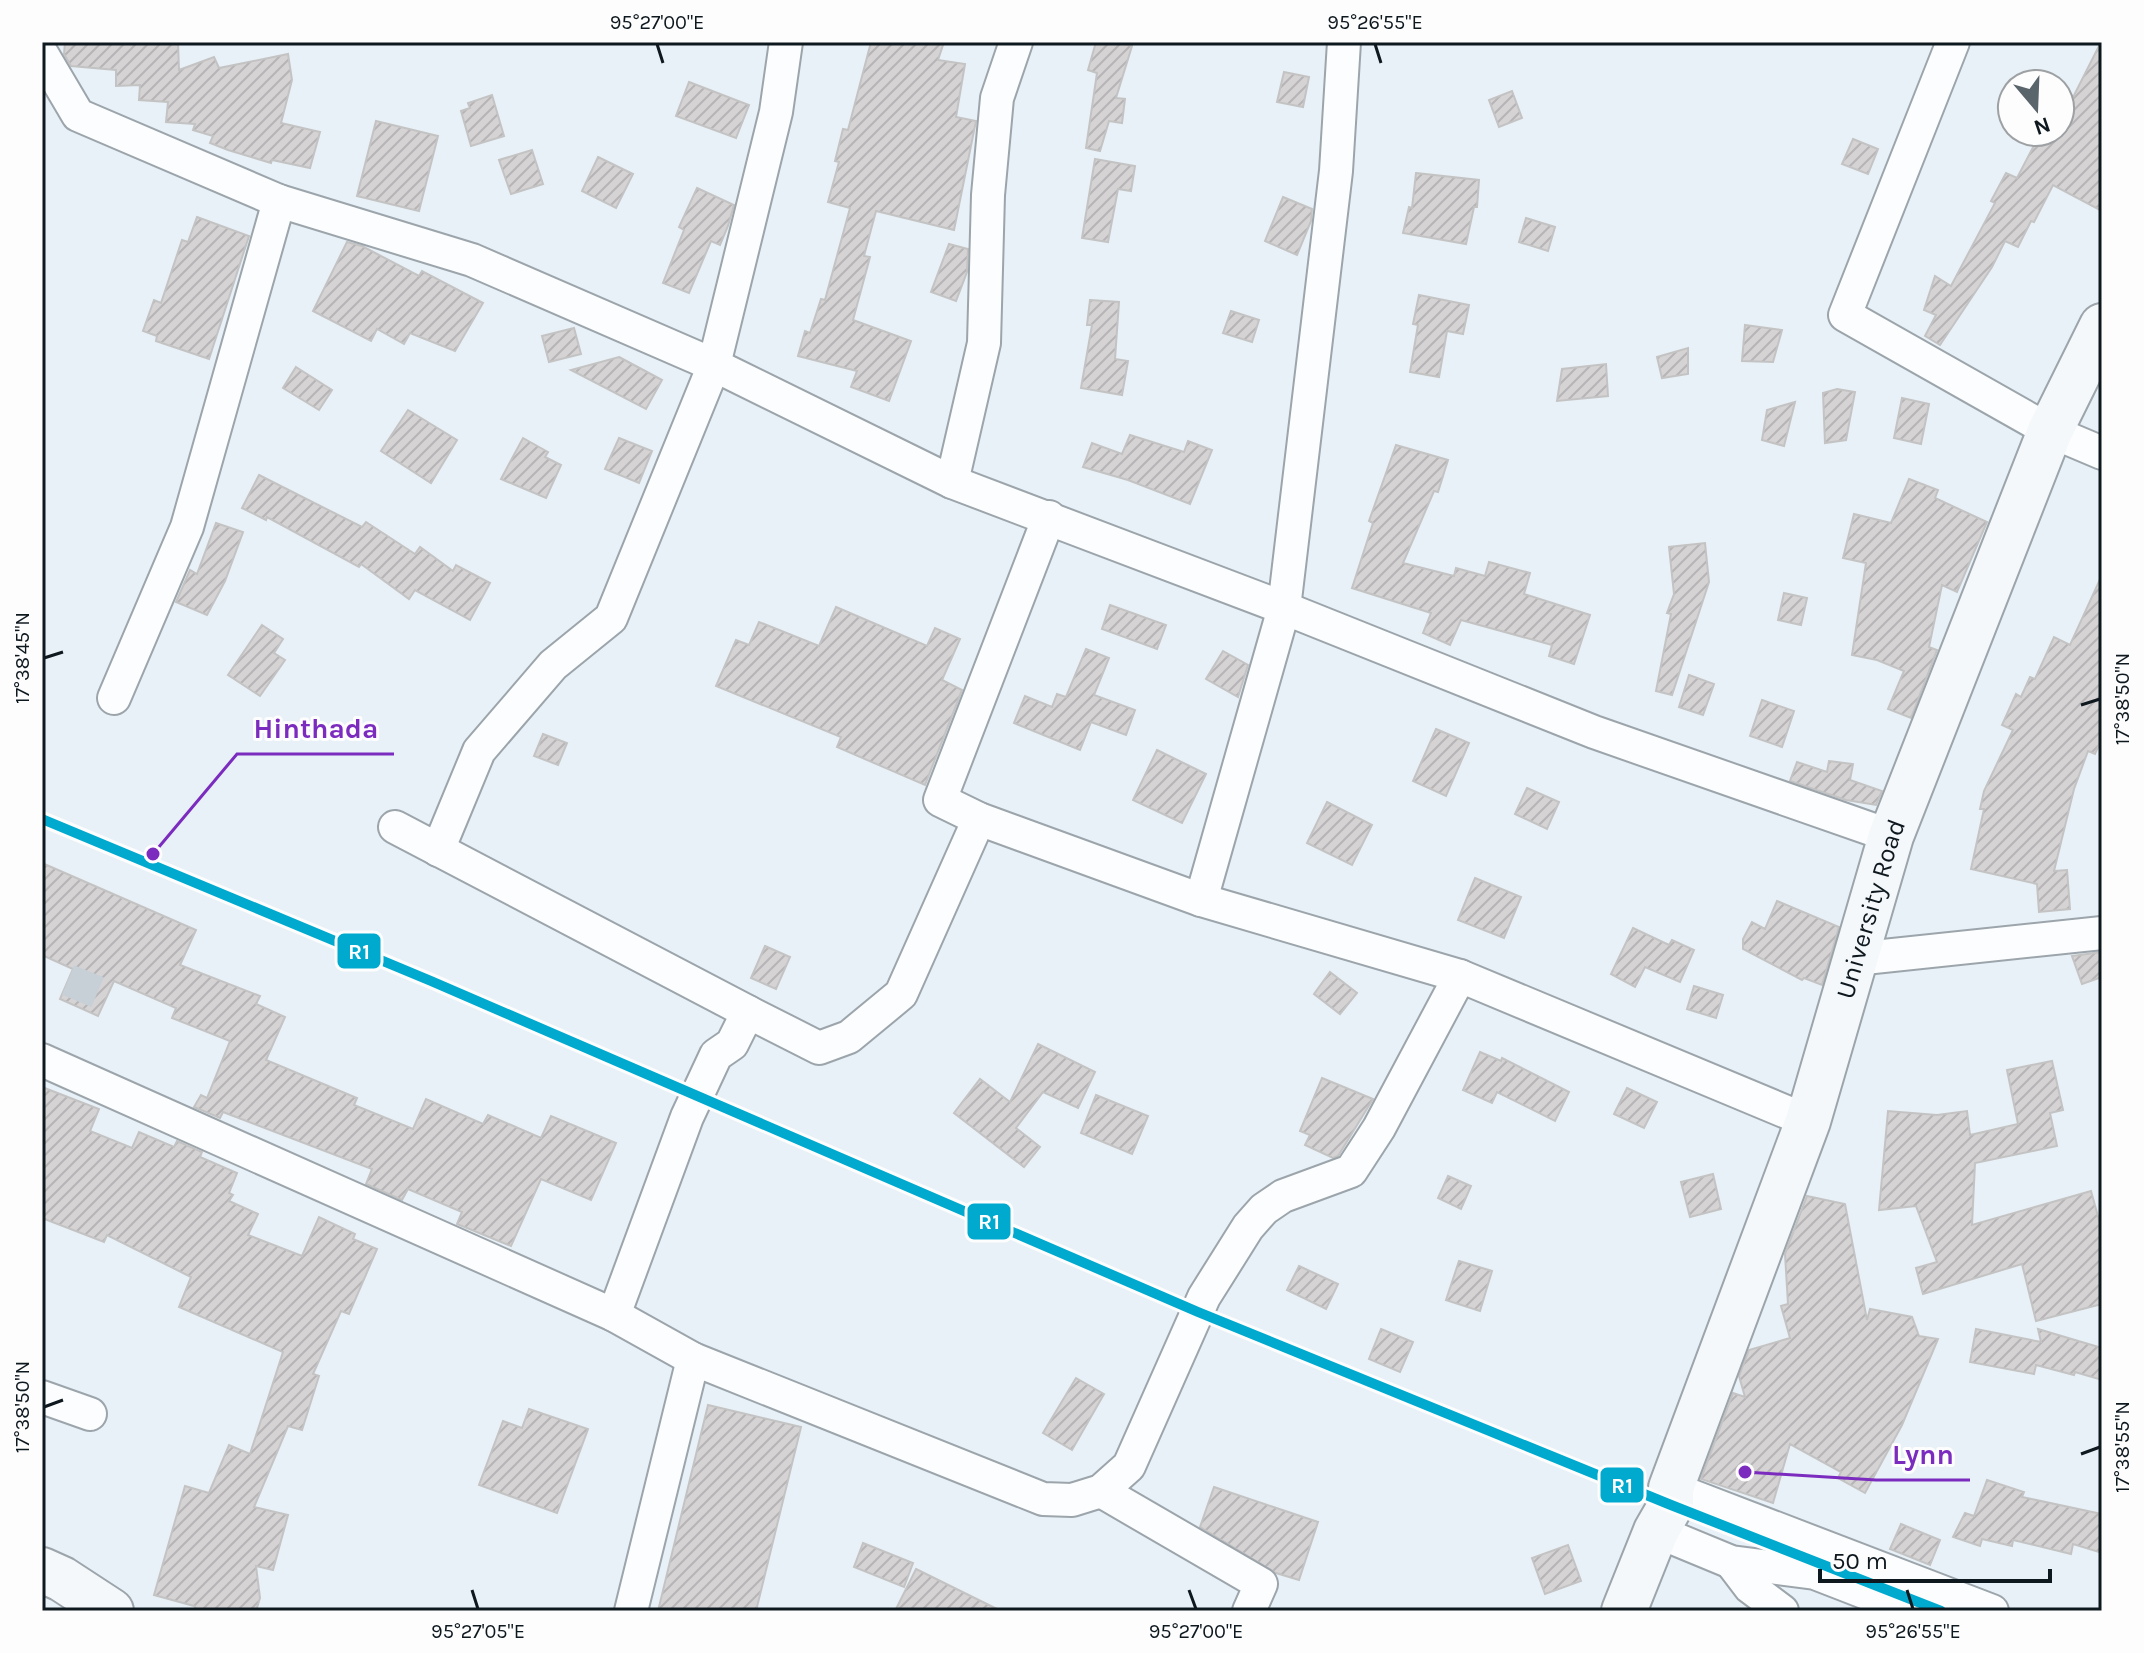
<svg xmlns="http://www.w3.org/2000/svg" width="2144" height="1653" viewBox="0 0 2144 1653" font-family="Karla,sans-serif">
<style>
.building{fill:url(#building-hatch);stroke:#c4c3c3;stroke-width:2}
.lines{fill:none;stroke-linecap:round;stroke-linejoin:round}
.street-tunnel{stroke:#c7d0d7;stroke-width:32;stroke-dasharray:32 16;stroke-linecap:butt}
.street-casing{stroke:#9ca5ab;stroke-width:36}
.secondary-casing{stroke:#9ca5ab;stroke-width:48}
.street{stroke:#fcfdfe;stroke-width:32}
.secondary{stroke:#f5f8fa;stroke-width:44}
.rail-1-casing{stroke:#fdfdfd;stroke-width:16}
.rail-1{stroke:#00a9ce;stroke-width:10}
.ticks{fill:none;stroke:#0e181f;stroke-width:3}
.labels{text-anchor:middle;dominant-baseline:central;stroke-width:6;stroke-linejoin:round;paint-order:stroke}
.street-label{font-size:26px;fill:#0e181f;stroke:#fdfdfd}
.leader{fill:none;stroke:#7b2cbf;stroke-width:3}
.callout-dot{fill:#7b2cbf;stroke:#fdfdfd;stroke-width:3}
.callout-label{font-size:28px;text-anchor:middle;font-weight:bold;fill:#7b2cbf;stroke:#fdfdfd;stroke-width:6;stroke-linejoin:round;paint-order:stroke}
.line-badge{stroke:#fdfdfd;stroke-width:3}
.badge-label{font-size:22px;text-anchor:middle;font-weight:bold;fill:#fff}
.neatline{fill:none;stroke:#0e181f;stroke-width:3}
.ticks-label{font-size:20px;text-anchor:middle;fill:#0e181f}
</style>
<defs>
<pattern id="building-hatch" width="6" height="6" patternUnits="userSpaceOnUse" patternTransform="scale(2)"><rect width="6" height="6" fill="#d6d3d4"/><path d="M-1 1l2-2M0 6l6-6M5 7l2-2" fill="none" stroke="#b6b4b6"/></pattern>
</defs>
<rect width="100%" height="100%" fill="#e8f1f7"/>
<g class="building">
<path d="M65,42H109L108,44L178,42L179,70L214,57L219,68L288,54L292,80L281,123L320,132L310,168L272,160L271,163L228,150L210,143L213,136L193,130L195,124L166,122L168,102L139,100L140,85L116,86V70L71,66L64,54Z"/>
<path d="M871,42H944L938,60L965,64L956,117L976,121L954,230L876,211L864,256L870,257L853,320L911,341L889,401L851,387L857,371L798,356L805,331L810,333L821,299L825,300L850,208L828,202L839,162L835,161L843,129L848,130Z"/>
<path d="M1096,42H1115L1132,46L1116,98L1125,99L1122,123L1109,121L1100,151L1086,148L1097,73L1088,70Z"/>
<path d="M2101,42L2102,211L2053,185L2034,222L2031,221L2018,247L2005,241L1992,267L1940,345L1925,336L1936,315L1924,310L1935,276L1951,286L1995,203L1991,201L2006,173L2017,178L2041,132H2060V123Z"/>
<path d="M1284,72L1309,77L1303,107L1277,102Z"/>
<path d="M689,82L749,105L736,138L676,116Z"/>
<path d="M1512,91L1522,118L1499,127L1489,100Z"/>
<path d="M492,95L504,136L471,146L461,111L470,108L468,103Z"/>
<path d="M376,121L438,136L419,211L357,196Z"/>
<path d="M1853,139L1878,149L1868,174L1842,164Z"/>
<path d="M532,150L543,184L511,194L499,160Z"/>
<path d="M598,157L633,174L616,208L582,191Z"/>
<path d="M1095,159L1135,166L1131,191L1118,189L1108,242L1082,238Z"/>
<path d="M1416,173L1479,180L1477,207H1474L1466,244L1403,233L1409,207L1412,208Z"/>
<path d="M697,188L734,205L728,226L720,245L711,241L689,293L663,283L684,230L679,227Z"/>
<path d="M1283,197L1312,209L1311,221L1297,255L1265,241Z"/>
<path d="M197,217L249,236L209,359L156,341L157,336L143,331L154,300L161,303L182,240L188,242Z"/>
<path d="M1526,218L1555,227L1548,251L1519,242Z"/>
<path d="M347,242L362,246L419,276L422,271L483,303L455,351L410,333L404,344L377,329L371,341L313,311Z"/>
<path d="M949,244L968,249L967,272L956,301L931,292Z"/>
<path d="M1419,295L1469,305L1463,334L1447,331L1439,377L1410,372L1418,325L1413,324Z"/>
<path d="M1090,300L1119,302L1115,359L1128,361L1122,395L1081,388L1092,325H1087Z"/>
<path d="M1231,311L1259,320L1252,342L1223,333Z"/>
<path d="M1745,325L1782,330L1773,362L1742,361Z"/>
<path d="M574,328L581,354L549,362L542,336Z"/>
<path d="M1688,348V374L1662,378L1657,357Z"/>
<path d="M619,357L662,380L646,409L571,370Z"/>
<path d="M1606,364L1608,396L1557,401L1562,369Z"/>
<path d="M296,367L332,390L319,410L283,388Z"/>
<path d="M1837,389L1855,392L1846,440L1825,443L1823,393Z"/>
<path d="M1902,398L1929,404L1921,444L1894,438Z"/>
<path d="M1795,402L1784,446L1762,440L1767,410Z"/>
<path d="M408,410L457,440L431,483L381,451Z"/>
<path d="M1130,435L1184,452L1188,441L1212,450L1190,504L1128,480L1083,467L1092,443L1122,454Z"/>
<path d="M523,438L548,452L545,457L561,465L546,498L501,479Z"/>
<path d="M619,438L652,451L639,483L605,469Z"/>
<path d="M1396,445L1448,460L1438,492L1434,491L1403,563L1454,576L1456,568L1485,576L1489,562L1530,573L1524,594L1590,615L1574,664L1549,656L1552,645L1461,620L1450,645L1423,633L1431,613L1352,588L1373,523L1369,521Z"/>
<path d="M259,475L362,527L366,522L415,554L420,547L453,571L456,565L490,583L470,620L415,590L409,599L361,564L359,567L267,517L266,520L242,508Z"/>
<path d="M1909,479L1938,490L1935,498L1987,522L1957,592L1942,585L1929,647L1937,650L1911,718L1888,709L1904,671L1877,660L1852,655L1866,563L1843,558L1854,514L1891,523Z"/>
<path d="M216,523L243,532L225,581L207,615L176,602L190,570L197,574Z"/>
<path d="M1705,543L1709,582L1672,695L1656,691L1671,614L1667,613L1674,594L1669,547Z"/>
<path d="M2102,575V738L2095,754L2088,751L2074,789L2054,871L2067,870L2070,909L2039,912L2037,884L1971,869L1984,809H1980L1984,791L2013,730L2002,725L2016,694L2021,697L2030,677L2035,679L2054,637L2070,645Z"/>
<path d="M1784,593L1807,598L1801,625L1778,620Z"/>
<path d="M1110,605L1166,625L1157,649L1102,629Z"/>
<path d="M836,607L927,646L935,628L960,639L942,680L962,690L925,785L837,747L841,737L716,686L736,640L749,645L759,622L819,646Z"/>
<path d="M262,625L283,639L274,653L285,660L260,696L228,675Z"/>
<path d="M1086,649L1109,658L1094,695L1135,710L1126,735L1091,722L1080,750L1014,723L1025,696L1052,707L1057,694L1066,697Z"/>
<path d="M1223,651L1248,665L1238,697L1206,679Z"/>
<path d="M1689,675L1714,684L1703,715L1679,707Z"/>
<path d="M1762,700L1794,711L1782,747L1750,736Z"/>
<path d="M1436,729L1469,743L1446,796L1413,781Z"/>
<path d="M543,734L567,743L558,765L534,756Z"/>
<path d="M1157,750L1206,774L1182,823L1133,800Z"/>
<path d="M1829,761L1853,764L1850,780L1882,791L1876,805L1846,800L1790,781L1797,762L1827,772Z"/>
<path d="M1527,788L1559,802L1547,829L1515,814Z"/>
<path d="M1327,802L1372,825L1352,865L1307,843Z"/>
<path d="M42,863L196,930L180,965L260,996L256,1004L285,1017L266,1060L357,1098L354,1105L413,1129L426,1099L483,1124L488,1115L541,1138L551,1116L616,1143L591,1200L541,1179L511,1246L457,1224L462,1212L408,1189L402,1200L366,1184L372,1169L223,1112L220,1118L194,1107L201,1095L207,1098L230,1041L172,1018L176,1008L114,981L98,1016L60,999L73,969L42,955Z"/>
<path d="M1475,878L1521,897L1504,938L1458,920Z"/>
<path d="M1777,901L1839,927L1822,985L1804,978L1802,980L1743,949V939L1752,922L1765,929Z"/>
<path d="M1633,928L1669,945L1672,940L1694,950L1680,982L1645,967L1635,987L1611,974Z"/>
<path d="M765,946L790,957L776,989L751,978Z"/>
<path d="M2102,952V977L2082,984L2072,956Z"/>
<path d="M1330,972L1357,993L1340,1014L1314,994Z"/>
<path d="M1694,986L1723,995L1716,1018L1687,1009Z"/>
<path d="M1038,1044L1095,1072L1078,1108L1043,1092L1016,1128L1040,1147L1024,1167L954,1113L980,1079L1010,1102Z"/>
<path d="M1480,1052L1501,1061L1502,1058L1569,1092L1555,1121L1497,1092L1492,1103L1463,1090Z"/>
<path d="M2052,1061L2063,1110L2050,1113L2057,1146L1975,1163L1972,1225L2091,1191L2102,1231V1304L2036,1321L2022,1264L1923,1294L1916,1268L1937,1262L1916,1206L1879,1210L1888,1111L1937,1115L1967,1111L1970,1135L2018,1124L2007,1070Z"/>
<path d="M1322,1078L1373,1099L1343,1148L1338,1156L1333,1158L1305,1145L1310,1135L1300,1131Z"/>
<path d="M42,1087L99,1109L90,1131L132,1148L139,1132L174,1147L177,1141L202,1152L200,1157L237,1173L229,1193L233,1195L229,1201L258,1214L248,1235L302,1256L319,1217L355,1234L353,1239L377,1249L349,1314L341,1311L313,1374L319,1376L302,1430L288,1426L254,1507L288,1515L273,1570L256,1566L260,1598L256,1611H198L194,1606L154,1595L185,1486L209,1493L229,1445L250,1454L283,1352L179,1307L191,1277L107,1235L104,1242L42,1218Z"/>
<path d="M1627,1088L1657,1102L1644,1128L1614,1114Z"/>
<path d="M1096,1095L1148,1116L1132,1154L1081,1133Z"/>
<path d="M1713,1174L1721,1209L1690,1217L1681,1182Z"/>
<path d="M1448,1176L1471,1186L1461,1209L1438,1198Z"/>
<path d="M1807,1196L1845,1204L1867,1320L1870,1309L1912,1317L1919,1336L1938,1339L1902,1425L1865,1493L1838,1478L1841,1472L1790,1444L1773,1503L1701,1479L1733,1393L1745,1397L1739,1376L1749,1350L1790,1338L1781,1306L1788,1304L1785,1254Z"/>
<path d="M1459,1261L1492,1271L1480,1311L1446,1300Z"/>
<path d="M1299,1266L1338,1284L1326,1309L1287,1290Z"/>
<path d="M1381,1329L1413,1342L1400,1372L1369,1359Z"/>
<path d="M1976,1329L2041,1342L2038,1329L2102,1348V1380L2075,1372L2074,1375L2036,1365L2034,1374L1970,1362Z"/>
<path d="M1076,1378L1104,1394L1072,1450L1043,1433Z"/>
<path d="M708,1405L801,1427L756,1611H658Z"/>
<path d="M529,1409L588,1429L557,1513L479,1485L503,1421L522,1428Z"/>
<path d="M1987,1480L2024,1492L2022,1497L2102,1514V1553L2073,1544L2071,1554L2013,1540L2012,1546L1982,1539L1980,1546L1953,1537L1965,1513L1974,1516Z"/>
<path d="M1214,1487L1318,1522L1299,1580L1276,1573L1200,1527Z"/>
<path d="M1901,1524L1940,1540L1930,1565L1890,1549Z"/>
<path d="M863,1543L913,1563L904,1587L854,1567Z"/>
<path d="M1568,1545L1581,1581L1545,1594L1532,1558Z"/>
<path d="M916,1569L1001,1611H895Z"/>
</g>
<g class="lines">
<path class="street-tunnel" d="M68,980L107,996"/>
<defs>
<g id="street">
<path d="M1953,42L1845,315L2050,431L2102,453"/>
<path d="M42,54L78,115L279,201L472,260L714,365L952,482L1284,608L1594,732L1891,836"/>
<path d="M952,482L984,343L988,195L997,98L1016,42"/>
<path d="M1049,517L940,800L979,819L1201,900L1460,976L1808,1121"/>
<path d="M114,698L187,527L279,201"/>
<path d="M395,827L748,1012"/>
<path d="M438,850L479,751L553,665L611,618L714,365L776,112L786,42"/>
<path d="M1201,900L1284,608L1336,171L1344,42"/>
<path d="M1855,959L2102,933"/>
<path d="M42,1060L614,1315L693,1359L1043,1499L1072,1500L1101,1491L1129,1466L1204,1297L1248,1227L1264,1209L1283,1196L1351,1171L1379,1128L1460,976"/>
<path d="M614,1315L687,1117L716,1055L732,1044L748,1012L819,1048L849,1037L901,994L979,819"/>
<path d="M42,1397L90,1414"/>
<path d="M1671,1488L1992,1611"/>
<path d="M1101,1491L1261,1584L1249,1611"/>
<path d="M1656,1531L1731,1562L1815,1573L1913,1611"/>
<path d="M1731,1562L1750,1587L1782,1611"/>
<path d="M631,1611L693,1359"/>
</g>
<g id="secondary">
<path d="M42,1570L62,1579L111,1611"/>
<path id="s1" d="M1624,1611L1656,1531L1671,1505V1488L1808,1121L1891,836L2050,431L2102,326"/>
</g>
</defs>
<use href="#street" class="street-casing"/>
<use href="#secondary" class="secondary-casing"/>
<use href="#street" class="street"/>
<use href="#secondary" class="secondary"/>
<defs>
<path id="rail-1" d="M42,819L431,981L1198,1312L1671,1505L1941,1611"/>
</defs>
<use href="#rail-1" class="rail-1-casing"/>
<use href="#rail-1" class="rail-1"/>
</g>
<path class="ticks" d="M657,44L663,63M1375,44L1381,63M44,658L63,652M2081,705L2100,699M44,1407L63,1400M2081,1454L2100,1447M472,1590L478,1609M1189,1590L1196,1609M1907,1590L1913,1609"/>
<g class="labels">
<g class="street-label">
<text stroke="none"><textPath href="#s1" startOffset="746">University Road</textPath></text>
</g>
</g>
<path class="leader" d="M153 854L237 754H394M1745 1472L1876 1480H1970"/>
<g class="callout-dot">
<circle cx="153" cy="854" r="8"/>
<circle cx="1745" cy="1472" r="8"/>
</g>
<g class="callout-label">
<text x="316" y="738">Hinthada</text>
<text x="1923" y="1464">Lynn</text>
</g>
<g class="line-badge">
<rect x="336" y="932" width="46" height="38" rx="8" fill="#00a9ce"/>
<rect x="966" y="1202" width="46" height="39" rx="8" fill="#00a9ce"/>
<rect x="1599" y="1466" width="46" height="38" rx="8" fill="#00a9ce"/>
</g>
<g class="badge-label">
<text x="359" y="959">R1</text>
<text x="989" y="1229">R1</text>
<text x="1622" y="1493">R1</text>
</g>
<rect width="2144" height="1653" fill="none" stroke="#fdfdfd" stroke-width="88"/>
<g transform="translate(2036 108) rotate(161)"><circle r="38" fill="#fdfdfd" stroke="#9da1a4" stroke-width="2"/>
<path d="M0-6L14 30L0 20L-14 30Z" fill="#5a646b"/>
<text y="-12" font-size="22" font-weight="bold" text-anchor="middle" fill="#0e181f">N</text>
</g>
<path d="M1820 1569v12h230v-12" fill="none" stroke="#0e181f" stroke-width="4"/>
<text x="1832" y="1569" font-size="24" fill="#0e181f" stroke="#fdfdfd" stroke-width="6" paint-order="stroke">50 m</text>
<rect x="44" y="44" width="2056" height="1565" class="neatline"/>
<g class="ticks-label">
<text x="657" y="29">95°27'00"E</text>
<text x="1375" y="29">95°26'55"E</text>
<text transform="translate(22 658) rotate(-90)" y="7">17°38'45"N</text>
<text transform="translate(2122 699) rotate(-90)" y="7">17°38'50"N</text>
<text transform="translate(22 1407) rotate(-90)" y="7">17°38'50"N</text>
<text transform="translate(2122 1447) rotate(-90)" y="7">17°38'55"N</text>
<text x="478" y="1638">95°27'05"E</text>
<text x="1196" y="1638">95°27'00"E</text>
<text x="1913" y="1638">95°26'55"E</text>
</g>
</svg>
